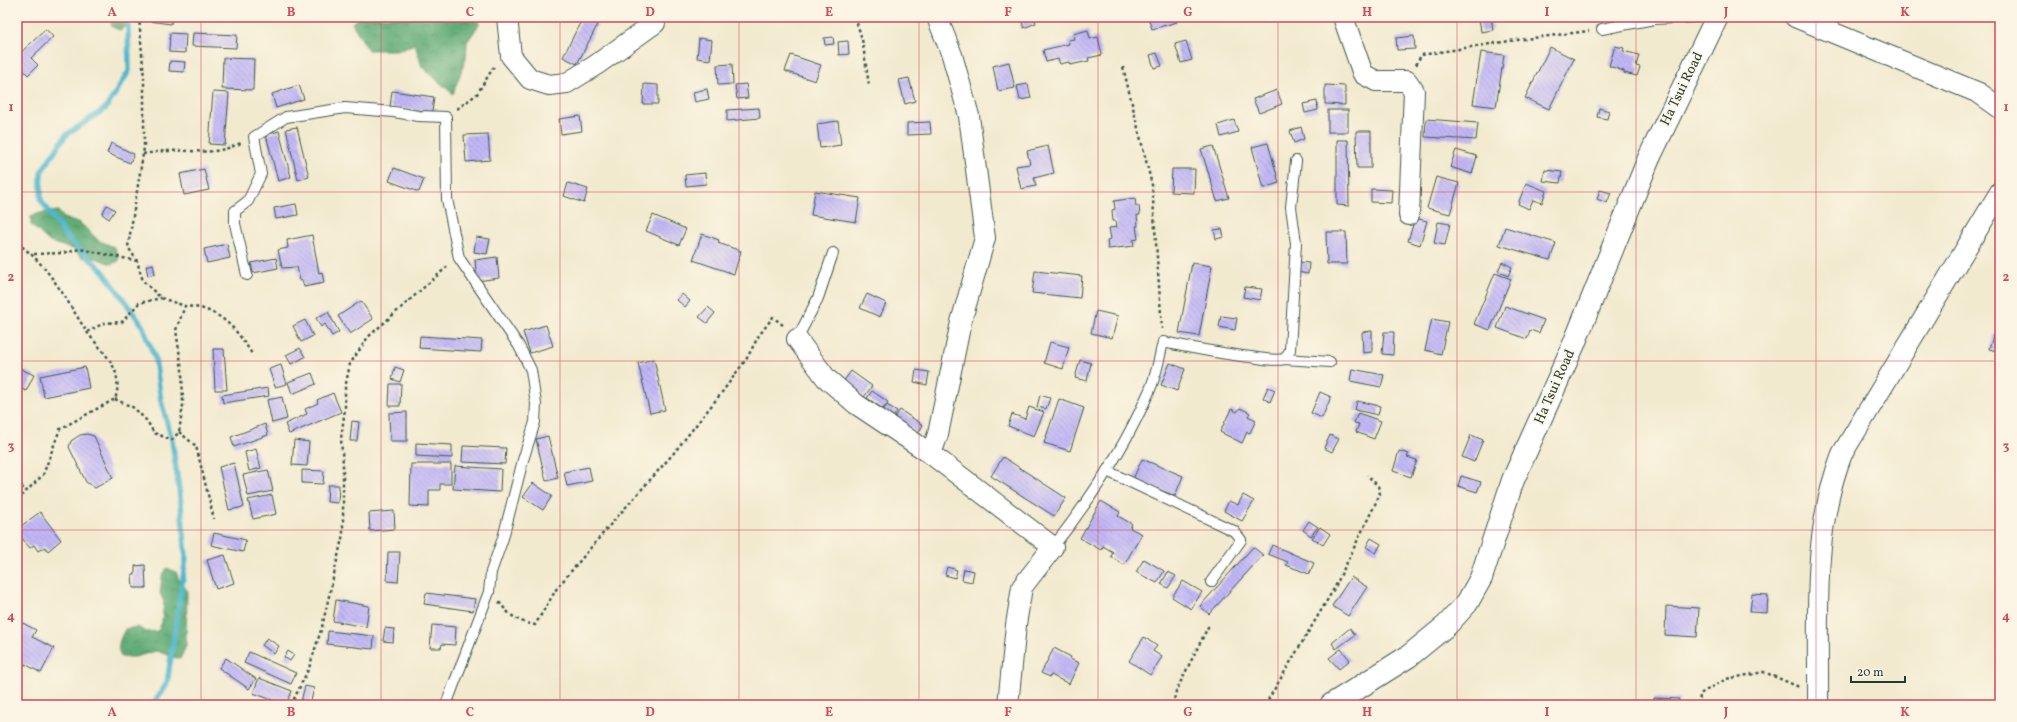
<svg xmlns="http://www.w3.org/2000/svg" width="2017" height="722" viewBox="0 0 2017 722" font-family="Vollkorn,serif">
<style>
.forest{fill:url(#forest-crowns);stroke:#407455}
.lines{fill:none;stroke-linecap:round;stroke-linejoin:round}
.stream{stroke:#50b7ce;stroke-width:5.5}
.building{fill:url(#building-back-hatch)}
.lane-casing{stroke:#3f574b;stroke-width:12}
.street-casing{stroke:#3f574b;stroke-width:22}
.secondary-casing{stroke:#3f574b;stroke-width:24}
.path{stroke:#3f574b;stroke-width:2.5;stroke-dasharray:3 3;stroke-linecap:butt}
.lane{stroke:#fff;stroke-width:10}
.street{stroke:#fff;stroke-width:20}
.secondary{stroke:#fff;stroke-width:22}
.grid{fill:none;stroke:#d1495b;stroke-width:1;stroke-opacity:0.55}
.labels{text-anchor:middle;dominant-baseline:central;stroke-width:3.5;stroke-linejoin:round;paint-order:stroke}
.street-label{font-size:14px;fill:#1f3d34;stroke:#fcf5e5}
.neatline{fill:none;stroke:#d1495b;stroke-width:1.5}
.grid-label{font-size:13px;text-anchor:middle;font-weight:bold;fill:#d1495b}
</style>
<defs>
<pattern id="forest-crowns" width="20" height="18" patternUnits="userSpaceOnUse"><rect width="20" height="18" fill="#60ac76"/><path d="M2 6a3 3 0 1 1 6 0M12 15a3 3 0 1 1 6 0" fill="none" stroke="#4f8d62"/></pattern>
<pattern id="building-back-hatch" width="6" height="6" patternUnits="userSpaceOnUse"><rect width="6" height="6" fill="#c2b8f7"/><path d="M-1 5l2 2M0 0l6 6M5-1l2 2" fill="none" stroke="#9d97c9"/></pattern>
</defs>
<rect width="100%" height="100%" fill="#fcf5e5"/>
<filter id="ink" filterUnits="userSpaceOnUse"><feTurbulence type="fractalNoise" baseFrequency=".025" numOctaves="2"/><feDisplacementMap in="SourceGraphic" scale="8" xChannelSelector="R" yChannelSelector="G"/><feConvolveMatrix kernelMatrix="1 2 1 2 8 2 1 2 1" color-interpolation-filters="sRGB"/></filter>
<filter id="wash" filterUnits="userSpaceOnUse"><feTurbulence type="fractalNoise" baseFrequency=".012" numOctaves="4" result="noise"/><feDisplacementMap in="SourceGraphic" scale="16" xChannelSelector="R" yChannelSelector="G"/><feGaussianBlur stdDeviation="0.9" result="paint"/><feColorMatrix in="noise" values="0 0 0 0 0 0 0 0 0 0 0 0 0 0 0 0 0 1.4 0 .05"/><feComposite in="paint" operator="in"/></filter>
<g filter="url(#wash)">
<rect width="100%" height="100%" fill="#f2eacf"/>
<g class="forest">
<path d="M109,17H130V23L120,30L112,27Z"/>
<path d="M358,17H479V25L467,42L466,58L453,94L422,67L415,44L398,50H368L352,23Z"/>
<path d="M58,211L63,217L71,221L79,222L99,241L115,247L119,261L111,264L93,257L83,258L73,249L50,242L31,225V216L40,213Z"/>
<path d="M167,568L176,572L179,580L187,590L186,646L180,659L156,651L135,657H121C116,647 120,639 125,629L138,627L146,632L158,631L162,622L164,602L160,593L162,577Z"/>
</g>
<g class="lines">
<path class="stream" d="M124,17L128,24L129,71L106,108L66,135L41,172V200L66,237L103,271L142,325L155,358L161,401L172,440L181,504L186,557L167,683L153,705"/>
</g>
<g id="blocks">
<g class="building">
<path d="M150,17H172L171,24L149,21Z"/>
<path d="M583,17L598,24L577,64L563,57Z"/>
<path d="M1020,17H1034L1036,23L1024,28Z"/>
<path d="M1148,17H1176L1177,22L1152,29Z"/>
<path d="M1479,17H1491L1493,30L1481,32Z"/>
<path d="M46,29L53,37L31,58L38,65L28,75L17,63V56Z"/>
<path d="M1088,30L1090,39L1098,37L1102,55L1088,58L1089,61L1070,65L1069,62L1060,64L1058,59L1046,62L1043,50L1069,44L1068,40L1074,39L1073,34Z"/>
<path d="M170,33L186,34L185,53L169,52Z"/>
<path d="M193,33L237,35L236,48L192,46Z"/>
<path d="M1414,36L1415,49L1397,50L1396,38Z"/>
<path d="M833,37L834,44L825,45L824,38Z"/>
<path d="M699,38L712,40L710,60L697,58Z"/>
<path d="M848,41L849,54L839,55L838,42Z"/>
<path d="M1186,41L1192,60L1181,63L1175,44Z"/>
<path d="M1615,46L1624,48L1623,51L1639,55L1636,66L1640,67L1637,76L1624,73V71L1609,66Z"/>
<path d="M1550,47L1574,59L1549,109L1525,98Z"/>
<path d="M1481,52L1504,55L1496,107L1473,104Z"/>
<path d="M1157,53L1162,66L1154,68L1150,55Z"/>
<path d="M791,55L821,65L815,81L785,71Z"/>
<path d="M223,58L254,59L253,90L222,89Z"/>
<path d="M170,61L185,62L184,72L169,71Z"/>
<path d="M1009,62L1015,88L998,91L993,66Z"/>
<path d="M732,64L733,84L718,85L717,65Z"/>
<path d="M909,78L915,101L905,104L899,80Z"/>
<path d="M644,84L658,85V104H643Z"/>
<path d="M746,84L748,98L737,99L735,85Z"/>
<path d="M1028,84L1031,98L1020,100L1017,86Z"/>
<path d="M299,85L304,99L276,108L272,94Z"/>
<path d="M1325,85L1345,86V105L1325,104Z"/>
<path d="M707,89L709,99L695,102L693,92Z"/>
<path d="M1277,90L1282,104L1259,113L1253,99Z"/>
<path d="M392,91L434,97L432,112L390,107Z"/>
<path d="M213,92L229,93L225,145L209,144Z"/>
<path d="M1317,101L1318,110L1305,113L1303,104Z"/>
<path d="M759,108L760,118L727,121V110Z"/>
<path d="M1599,108L1609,111L1607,119L1597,117Z"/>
<rect x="1328" y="110" width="20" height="22"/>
<path d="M580,116L582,131L561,134L559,119Z"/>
<path d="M1426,119L1478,123L1476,140L1425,137Z"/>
<path d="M1234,120L1238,132L1221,137L1218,125Z"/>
<path d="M838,121L841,145L820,148L817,124Z"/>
<path d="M930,122L931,134L907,135V123Z"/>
<path d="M297,127L309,177L298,180L286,129Z"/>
<path d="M1301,127L1304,139L1294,143L1290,131Z"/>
<path d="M279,131L291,177L278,181L266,135Z"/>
<path d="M1356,131H1371V168H1357Z"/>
<path d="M488,134L490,160L466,162L464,135Z"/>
<path d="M1337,140H1348L1349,206L1337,205Z"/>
<path d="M111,143L134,154L130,163L107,153Z"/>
<path d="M1268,143L1279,183L1263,188L1252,147Z"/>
<path d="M1048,146L1054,173L1034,178L1036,186L1021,189L1016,166L1030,164L1027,151Z"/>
<path d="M1213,146L1229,198L1217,201L1201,149Z"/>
<path d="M1456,150L1477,156L1472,174L1450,167Z"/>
<path d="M394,168L424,179L419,192L389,181Z"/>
<path d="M204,169L209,190L184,195L180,174Z"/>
<path d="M1172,169H1195L1194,193L1171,192Z"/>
<path d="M1545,170L1562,172L1560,183L1543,181Z"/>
<path d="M705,173L706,184L686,186L685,175Z"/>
<path d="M1436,177L1459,183L1450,214L1427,208Z"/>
<path d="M568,183L588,189L584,203L564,196Z"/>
<path d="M1526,183L1546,191L1542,203L1533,200L1529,209L1518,204Z"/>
<path d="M1371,189L1392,190L1391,203L1371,202Z"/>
<path d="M1600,190L1611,193L1607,203L1597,199Z"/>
<path d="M815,191L860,198L856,222L811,215Z"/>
<path d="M1135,198L1136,206H1139L1140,215H1137L1138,226H1136L1138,239L1133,240L1134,246L1108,249L1107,240L1111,239L1109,228L1117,227L1116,221H1113L1112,210L1115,209L1114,201Z"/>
<path d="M296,204L298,215L276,219L274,208Z"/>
<path d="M107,205L115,210L109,219L102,214Z"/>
<path d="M653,215L686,229L679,245L646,231Z"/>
<path d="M1415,218L1427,221L1420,245L1408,241Z"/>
<path d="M1438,222L1450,224L1445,245L1434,243Z"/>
<path d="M1505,227L1556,243L1550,260L1499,245Z"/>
<path d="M1222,229L1224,237L1216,239L1214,230Z"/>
<path d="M1326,232H1346L1347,264H1327Z"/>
<path d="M702,234L719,240L718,243L741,251L734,274L693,260Z"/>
<path d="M312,235L319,273L322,272L324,283L304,287L302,280L300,281L297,267L282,268L278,250L288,248L287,240Z"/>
<path d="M476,237L490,239L487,254L474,252Z"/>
<path d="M227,244L230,258L207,263L204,249Z"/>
<path d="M497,257L499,278L477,281L475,260Z"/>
<path d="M276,258L278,268L253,273L251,263Z"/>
<path d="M1299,262L1309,263L1308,274L1297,272Z"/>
<path d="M1502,262L1512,267L1508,276L1498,271Z"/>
<path d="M1192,263L1212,266L1199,336L1179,333Z"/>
<path d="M153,264L155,274L148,276L146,266Z"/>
<path d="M1035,271L1082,276L1080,298L1032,293Z"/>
<path d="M1495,273L1511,279L1490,330L1474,324Z"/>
<path d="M1245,287L1262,289L1260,300L1243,297Z"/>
<path d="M682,294L690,301L685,307L677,300Z"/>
<path d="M867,294L886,303L880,317L860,308Z"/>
<path d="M361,301L373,319L350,334L338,316Z"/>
<path d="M1505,306L1544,320L1539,333L1530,330L1527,339L1497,328Z"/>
<path d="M708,307L715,313L707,323L699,317Z"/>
<path d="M1096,311L1118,316L1112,338L1091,333Z"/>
<path d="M328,312L339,332L332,336L325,324L321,327L316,318Z"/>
<path d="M1221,316L1237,318L1235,330L1219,327Z"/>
<path d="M1432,319L1448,322L1441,354L1425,350Z"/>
<path d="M305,320L313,336L301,342L293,326Z"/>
<path d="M546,325L553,346L530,353L523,332Z"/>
<path d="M1372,331V352L1363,353L1362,332Z"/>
<path d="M1384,332H1394L1393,355L1382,354Z"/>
<path d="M1994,333L2000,335V352L1989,349Z"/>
<path d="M420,336L482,340L481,352L419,348Z"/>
<path d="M1050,342L1069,347L1063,369L1044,363Z"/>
<path d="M300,348L305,357L291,364L286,355Z"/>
<path d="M213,349H224L227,390H215Z"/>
<path d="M654,359L665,410L650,413L638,363Z"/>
<path d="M1080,360L1091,363L1087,381L1075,378Z"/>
<path d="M1170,363L1185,369L1177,391L1161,385Z"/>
<path d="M281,365L287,384L275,387L269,369Z"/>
<path d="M17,367L34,375L26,391L17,387Z"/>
<path d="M85,367L89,388L44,397L40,376Z"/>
<path d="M395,367L404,370L400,382L392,379Z"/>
<path d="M1352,369L1384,375L1381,387L1350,381Z"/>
<path d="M916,370L929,372L927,385L914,382Z"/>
<path d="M851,371L872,386L864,397L843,382Z"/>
<path d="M312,373L316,384L292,394L288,382Z"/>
<path d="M390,384H401L400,406H389Z"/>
<path d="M1268,387L1275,390L1270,402L1263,398Z"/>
<path d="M268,388L269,396L223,403L222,395Z"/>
<path d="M872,391L888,402L883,409L867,398Z"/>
<path d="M1320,392L1331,397L1322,418L1311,413Z"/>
<path d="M333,393L341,412L289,434L285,424L307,414L305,409L318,403L317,400Z"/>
<path d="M1040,395L1050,398L1046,409L1037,407Z"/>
<path d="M282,397L287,419L272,423L267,400Z"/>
<path d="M1059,399L1084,408L1070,451L1044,443Z"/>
<path d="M1357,401L1380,406L1378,415L1355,410Z"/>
<path d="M887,405L897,411L893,417L883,411Z"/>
<path d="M1029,407L1044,412L1034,436L1008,426L1012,414L1025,419Z"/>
<path d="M1240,408L1250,413L1248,416L1256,420L1250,433L1247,432L1242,443L1220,432L1231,409L1237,412Z"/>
<path d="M900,410L923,425L918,433L894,418Z"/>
<path d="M407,412V441H390L389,413Z"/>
<path d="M1358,413L1381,421L1374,439L1356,432L1359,424L1354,423Z"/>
<path d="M352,421L359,422L357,441H350Z"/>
<path d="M265,424L268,435L234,447L231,437Z"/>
<path d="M87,434L94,436L113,478L95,488L86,482L69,447L71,441L80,435Z"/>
<path d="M1330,435L1339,439L1332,452L1324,448Z"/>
<path d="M1471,435L1483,440L1474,462L1462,457Z"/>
<path d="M548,436L558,478L546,481L536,439Z"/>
<path d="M294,440L309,442L307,466L292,465Z"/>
<path d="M416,443L452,445V458L416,456Z"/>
<path d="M463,446L506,448L505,464L462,462Z"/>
<path d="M256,449L261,468L249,471L245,452Z"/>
<path d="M1399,451L1409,454L1407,457L1417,460L1411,477L1393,471Z"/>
<path d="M1003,457L1066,498L1054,516L991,476Z"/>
<path d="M1142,459L1183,476L1175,496L1133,479Z"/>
<path d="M234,463L244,507L229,510L219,467Z"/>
<path d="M411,464H451V484H440V490H429V507L410,506Z"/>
<path d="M455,466L501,469L500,492L453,489Z"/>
<path d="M589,467L592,481L567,486L564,472Z"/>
<path d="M268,470L273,491L248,496L243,475Z"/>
<path d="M302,470L324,471L323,484L302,483Z"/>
<path d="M1461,476L1481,482L1477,492L1458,486Z"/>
<path d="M17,478L24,488L17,493Z"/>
<path d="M533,483L552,496L543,510L523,497Z"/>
<path d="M328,485H339L338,503L327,502Z"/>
<path d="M272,495L276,514L253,519L248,500Z"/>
<path d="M1243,495L1254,501L1242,521L1224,511L1229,501L1238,505Z"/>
<path d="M1101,501L1120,512L1118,516L1132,524L1130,528L1142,534L1124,565L1111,557L1113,552L1103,546L1101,550L1080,538Z"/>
<path d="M394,511L395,529L370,531L369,513Z"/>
<path d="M40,512L61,540L48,551L45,547L38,551L34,545L30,548L24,541L17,529Z"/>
<path d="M1309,521L1318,527L1311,536L1303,530Z"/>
<path d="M1320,527L1330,534L1323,545L1312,538Z"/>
<path d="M214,533L246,540L243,552L211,545Z"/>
<path d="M1371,538L1381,544L1376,553L1366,547Z"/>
<path d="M1272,545L1314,563L1309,574L1286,565L1288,562L1268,554Z"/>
<path d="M1253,547L1263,555L1209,614L1200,606Z"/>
<path d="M388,552H400L398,582L387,581Z"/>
<path d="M225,555L234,583L216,589L207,560Z"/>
<path d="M1144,559L1164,571L1157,583L1136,572Z"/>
<path d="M145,565L146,588H133L132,574H135V566Z"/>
<path d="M947,567L957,570L955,578L945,575Z"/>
<path d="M964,569L974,571L972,582L962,580Z"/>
<path d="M1168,572L1176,576L1168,588L1161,584Z"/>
<path d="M1351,577L1367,587L1348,616L1332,606Z"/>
<path d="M1183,581L1202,592L1191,609L1172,597Z"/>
<path d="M426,593L475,599L473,611L424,604Z"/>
<path d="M1752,594L1768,595L1767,613L1750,612Z"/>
<path d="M336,600L369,606L366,627L333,621Z"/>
<path d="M1666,606L1699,608L1697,637L1665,635Z"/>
<path d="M17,620L36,630L32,637L54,648L41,673L25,664L23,667L17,664Z"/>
<path d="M432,625L456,627L455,645L442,644L441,648H430Z"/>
<path d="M385,628L394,629L393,642L383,641Z"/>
<path d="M1350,628L1355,635L1336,649L1332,643Z"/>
<path d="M328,631L374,636L373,649L327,644Z"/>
<path d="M1144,637L1157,646L1153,651L1162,657L1150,675L1129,661Z"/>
<path d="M267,638L279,646L274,654L262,645Z"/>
<path d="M1054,648L1071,657L1070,659L1079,663L1069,684L1051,675L1050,677L1041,673Z"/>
<path d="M1341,649L1350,660L1339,669L1329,658Z"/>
<path d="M288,651L294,655L290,661L284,657Z"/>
<path d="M249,652L296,673L291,684L244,663Z"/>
<path d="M226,658L256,679L249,689L219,668Z"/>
<path d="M259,678L292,691L286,705L253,693Z"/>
<path d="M305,686L314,688L310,705H300Z"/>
<path d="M1654,698L1679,699L1678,705H1654Z"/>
</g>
</g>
</g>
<g filter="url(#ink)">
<use href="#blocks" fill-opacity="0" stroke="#3f574b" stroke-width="1"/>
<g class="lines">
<defs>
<g id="lane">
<path d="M1602,29L1654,19L1696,17"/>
<path d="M247,275L235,224V211L248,201L261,174L254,137L286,117L345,108L394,112L418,116L446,117L447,199L459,258L519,346L531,370L536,404L535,422L523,460L503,538L491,572L489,592L446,705"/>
<path d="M797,339L818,298L833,253"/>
<path d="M1285,359L1330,362"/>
<path d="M1107,471L1234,531L1241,540L1211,582"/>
<path d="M1053,547C1090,500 1124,449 1148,394C1156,378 1159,359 1163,342C1192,348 1222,354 1251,357C1263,359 1274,361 1285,359L1290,350L1296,243L1291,207L1296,161"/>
</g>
<g id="street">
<path d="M507,17L511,56L530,79L549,85L567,83L596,65L655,23L656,17"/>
<path d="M1343,17L1363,74L1376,81H1407L1414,91L1409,215"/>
<path d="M1795,17L1979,93L2000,108"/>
<path d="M797,339L826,378L856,404L931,454L1053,547L1022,587L1016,625L1008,705"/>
<path d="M931,454L938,434L961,322L985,238L969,116L952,55L937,17"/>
<path d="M1818,705C1819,620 1811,534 1842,454L2000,192"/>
</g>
<path id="secondary" d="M1331,705L1409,656L1447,625L1467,603L1481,578L1513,480L1574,344L1649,158L1717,17"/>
</defs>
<use href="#lane" class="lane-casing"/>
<use href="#street" class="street-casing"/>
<use href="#secondary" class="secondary-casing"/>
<g class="path">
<path d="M139,17L144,78V148L128,247L137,261L143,281L161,298L185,306"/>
<path d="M855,17L862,39L869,85"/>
<path d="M17,24V23"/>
<path d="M1416,65L1421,55L1509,41L1589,31"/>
<path d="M1123,67L1152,185L1162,329"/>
<path d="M457,109L477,94L495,65"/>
<path d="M143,154C151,153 159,151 168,151C198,149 210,157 241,143"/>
<path d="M17,243C49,265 66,300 87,332C95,343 107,354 113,366C118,375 119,389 115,399L60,429L43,475L17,500"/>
<path d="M34,254L63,253L80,249L137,261"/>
<path d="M87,332L104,323L122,322L139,303L161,298"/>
<path d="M115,399L134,408L147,421L154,433L172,440L179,432L183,405L182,370L176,330L185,306C191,307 200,307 206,310C227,317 241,336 252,354"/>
<path d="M179,432L196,446L214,519"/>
<path d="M499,602C511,617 517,621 535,625L557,588L610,525L673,454L723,391L747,358L758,337L773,317L784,326"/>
<path d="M291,705L309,668L322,627L343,534V464L341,439L345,408V388L350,364L368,337L448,266"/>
<path d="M1173,705L1176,691L1209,625"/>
<path d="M1265,705L1335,587L1380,494L1378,486L1367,475"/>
<path d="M1699,705L1700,694L1726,679L1764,672L1799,687"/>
</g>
<use href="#lane" class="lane"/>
<use href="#street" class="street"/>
<use href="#secondary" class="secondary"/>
</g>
</g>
<path class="grid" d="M201,17V705M381,17V705M560,17V705M739,17V705M919,17V705M1098,17V705M1278,17V705M1457,17V705M1636,17V705M1816,17V705M17,192H2000M17,361H2000M17,530H2000"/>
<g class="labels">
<g class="street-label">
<text transform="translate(1682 89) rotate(-64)">Ha Tsui Road</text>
<text transform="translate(1555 387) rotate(-66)">Ha Tsui Road</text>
</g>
</g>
<rect width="2017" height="722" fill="none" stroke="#fcf5e5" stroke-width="44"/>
<path d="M1851 676v6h54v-6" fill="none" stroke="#1f3d34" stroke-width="2"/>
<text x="1857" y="676" font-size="12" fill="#1f3d34" stroke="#fcf5e5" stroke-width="3" paint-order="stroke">20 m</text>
<rect x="22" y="22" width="1973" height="678" class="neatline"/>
<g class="grid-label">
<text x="112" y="16">A</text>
<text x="291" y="16">B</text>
<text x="470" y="16">C</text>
<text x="650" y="16">D</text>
<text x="829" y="16">E</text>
<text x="1008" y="16">F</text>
<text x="1188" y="16">G</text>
<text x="1367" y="16">H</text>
<text x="1547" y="16">I</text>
<text x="1726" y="16">J</text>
<text x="1905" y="16">K</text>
<text x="11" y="111">1</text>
<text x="2006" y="111">1</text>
<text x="11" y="281">2</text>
<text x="2006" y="281">2</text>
<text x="11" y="450">3</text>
<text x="2006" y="450">3</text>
<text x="11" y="620">4</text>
<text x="2006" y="620">4</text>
<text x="112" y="716">A</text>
<text x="291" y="716">B</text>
<text x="470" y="716">C</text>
<text x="650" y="716">D</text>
<text x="829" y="716">E</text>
<text x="1008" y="716">F</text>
<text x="1188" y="716">G</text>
<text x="1367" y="716">H</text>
<text x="1547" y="716">I</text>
<text x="1726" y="716">J</text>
<text x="1905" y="716">K</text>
</g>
</svg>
